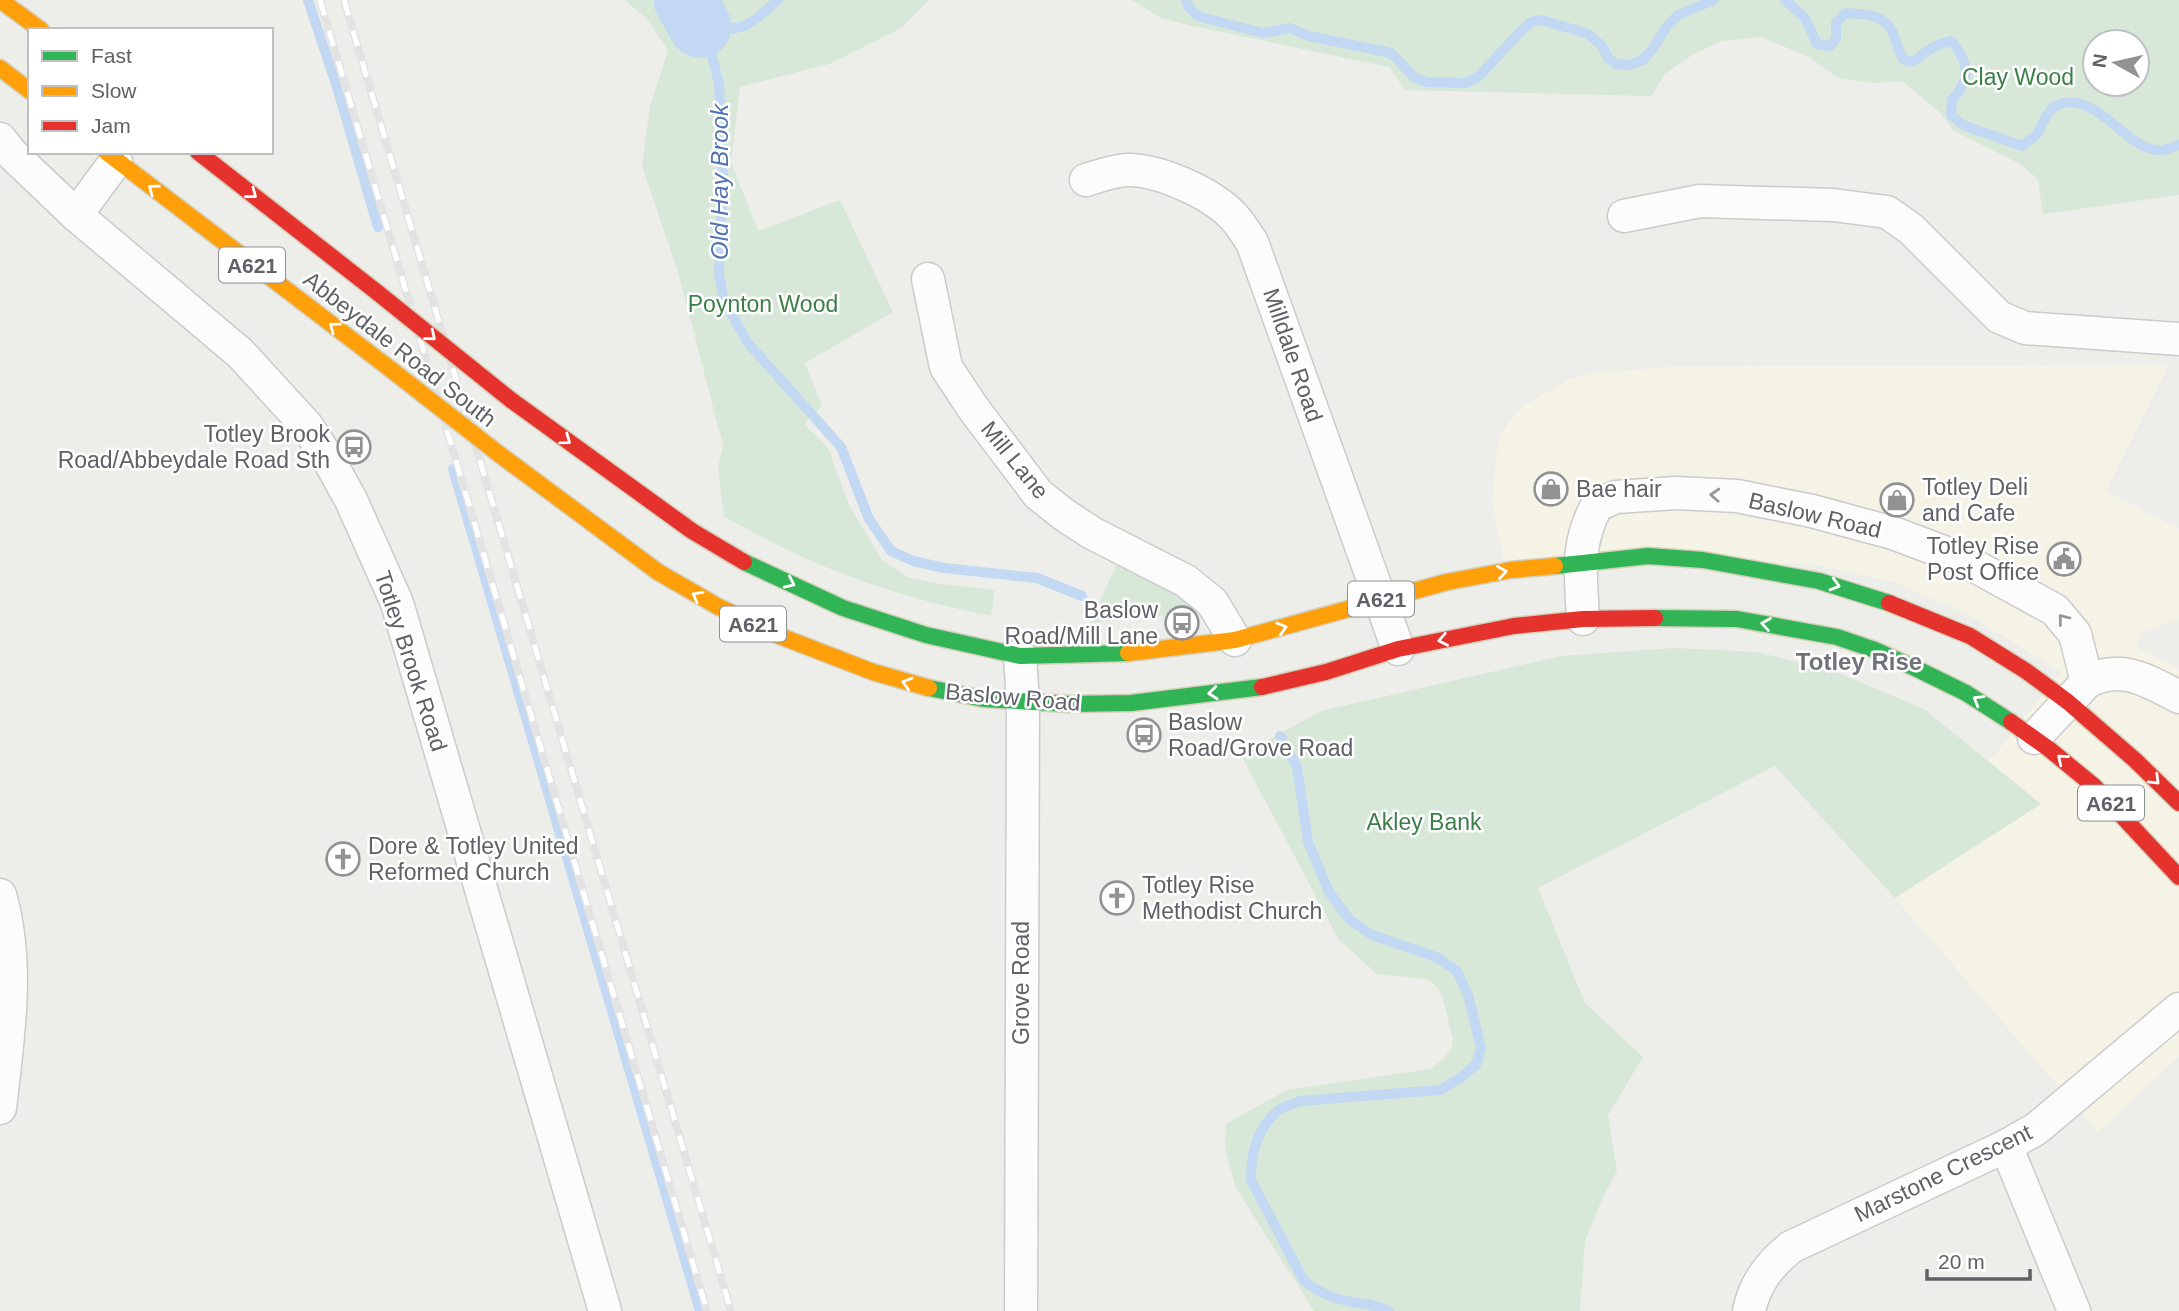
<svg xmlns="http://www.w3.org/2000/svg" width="2179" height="1311" viewBox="0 0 2179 1311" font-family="Arial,sans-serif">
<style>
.commercial{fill:#f5f3e5}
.green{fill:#d8e8d8;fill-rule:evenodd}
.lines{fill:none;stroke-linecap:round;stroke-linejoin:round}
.stream{stroke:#c2d8f3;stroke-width:10}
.river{stroke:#c2d8f3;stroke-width:63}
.street-casing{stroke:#cbcbcb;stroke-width:35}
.fast-casing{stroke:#d3cfba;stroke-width:19}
.slow-casing{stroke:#d3cfba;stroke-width:19}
.jam-casing{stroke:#d3cfba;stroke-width:19}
.street{stroke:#fcfcfc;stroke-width:32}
.fast{stroke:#30b455;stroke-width:16}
.slow{stroke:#ff9f0a;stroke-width:16}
.jam{stroke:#e5322d;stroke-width:16}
.rail-casing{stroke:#e3e3e3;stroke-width:8}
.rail{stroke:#fff;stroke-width:5;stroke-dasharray:16;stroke-linecap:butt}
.slow-bridge-casing{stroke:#d3cfba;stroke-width:19;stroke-linecap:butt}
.jam-bridge-casing{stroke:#d3cfba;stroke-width:19;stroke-linecap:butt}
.slow-bridge{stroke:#ff9f0a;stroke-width:16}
.jam-bridge{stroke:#e5322d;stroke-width:16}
.oneway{stroke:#fff}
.oneway2{stroke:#96979a}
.labels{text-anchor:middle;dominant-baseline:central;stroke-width:5;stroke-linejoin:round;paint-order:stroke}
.shield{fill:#fff;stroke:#8f9094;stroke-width:2}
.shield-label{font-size:21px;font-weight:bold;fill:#5f6166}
.park-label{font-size:23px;fill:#3d7f48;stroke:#fff}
.street-label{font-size:23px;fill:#5f6166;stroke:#fff}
.poi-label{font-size:23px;fill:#5f6166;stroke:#fff;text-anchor:start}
.water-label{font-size:24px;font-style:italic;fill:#5073b1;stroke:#fff}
.neighbourhood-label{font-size:24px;font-weight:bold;fill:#707378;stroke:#fff}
</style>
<rect width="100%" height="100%" fill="#edede9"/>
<path class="commercial" d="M2169,365L2106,491L2179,529V619L2139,634L2137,648L2179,669V1056L2098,1132L1895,898L2041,804L1989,762L2061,672L1969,615L1896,583L1811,564L1503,560L1492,501L1497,450L1502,434L1510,420L1523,406L1569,379L1594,373L1679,366Z"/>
<g class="green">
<path d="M625,0H929L901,28L829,64L740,87L731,162L758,231L840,200L893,312L805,363L822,406L804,424L828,448L849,505L882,560L907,577L941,584L995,590L991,616C925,603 858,583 796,554C772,543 748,529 724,517L718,468L723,445L678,272L642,166L650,106L668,50L647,19Z"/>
<path d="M1132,0H2179V195L2043,214L2038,179L2020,164L1954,131L1938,111L1902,81L1873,83L1838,78L1809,57L1761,37L1721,41L1692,55L1665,74L1651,96L1405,90L1389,67L1188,25L1161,18ZM2137,42V84H2095V42Z"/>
<path d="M1120,557L1198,604L1199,612L1090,623Z"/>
<path d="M1675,648L1757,652L1836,672L1924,709L2041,804L1895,898L1775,766L1538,888L1585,1003L1643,1057L1608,1115L1617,1171L1603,1197L1585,1241L1580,1311H1314L1236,1188L1225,1149L1226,1124L1287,1090L1431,1069L1444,1058L1451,1049L1453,1039L1442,996L1437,987L1427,979L1377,974L1339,940L1241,755L1321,711L1561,656Z"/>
</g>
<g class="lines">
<g class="stream">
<path d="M308,0L337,87L378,227"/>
<path d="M1186,0L1188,6L1197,16L1263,33L1290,28L1309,36L1391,53L1415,78L1427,82L1466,83L1479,76L1519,33L1531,22L1542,20L1588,34L1602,46L1608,58L1616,64L1629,65L1643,60L1653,48L1667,26L1678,15L1714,0"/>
<path d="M1785,0L1805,18L1817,44L1830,46L1836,39V23L1845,13C1859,14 1877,14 1887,24C1898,33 1897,66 1912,61C1917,60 1922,54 1926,52C1934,46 1941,43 1951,41C1970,63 1971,79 1952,100L1951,115L1963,125L2022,146C2026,143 2031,139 2035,136C2043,127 2046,110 2057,105C2098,88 2126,154 2163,150C2168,149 2174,147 2179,145"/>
<path d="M700,26L707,39L719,83L723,178L719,274L724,301L748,343L841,447L869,519L891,551L913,561L944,568L1037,578L1082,596"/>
<path d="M700,26C745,32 744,29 778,0"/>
<path d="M453,469L700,1311"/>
<path d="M1280,736L1297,767L1308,842L1329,892L1349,919L1372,935L1436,957L1457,971L1468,995L1481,1048L1476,1065L1460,1078L1440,1090L1300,1101C1293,1104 1285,1106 1279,1110C1257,1127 1251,1154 1251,1180L1304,1281C1315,1289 1326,1296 1339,1299C1356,1304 1373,1303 1389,1311"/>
</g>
<path class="river" d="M685,0L700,26"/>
<defs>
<g id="street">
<path d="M0,139L12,154L76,215L240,353L307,426L330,462L351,500L397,603L605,1311"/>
<path d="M1086,180C1100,176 1114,170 1128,170C1160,170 1211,193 1233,216C1240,223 1246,234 1252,242L1398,649"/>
<path d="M76,215L116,161"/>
<path d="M1624,216L1700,201L1833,205L1887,212L1911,229L1999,317L2025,328L2179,339"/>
<path d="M928,279L946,367L973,408L1038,494L1063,514L1092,533L1186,581L1212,602L1235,640"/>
<path d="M1583,619C1581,575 1575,546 1597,505L1616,497L1676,493L1737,496L1812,511L1893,533L1962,559L2055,610L2075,634L2087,682"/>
<path d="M1020,656L1023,702L1021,1311"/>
<path d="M2034,738L2087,682C2121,663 2148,681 2179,697"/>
<path d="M0,895C20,964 8,1038 0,1108"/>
<path d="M2006,1146L2074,1311"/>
<path d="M1749,1311C1755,1283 1769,1265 1791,1247L2006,1146L2036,1129L2179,1009"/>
</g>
<g id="fast">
<path d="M744,562L843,608L926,635L1020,656L1128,653"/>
<path d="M1555,566L1648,556L1703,560L1819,581L1889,603"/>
<path d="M1655,618L1737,619L1837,637L1875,650L1915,668L1966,693L2011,722"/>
<path d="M929,688L984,699L1069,704L1131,703L1262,687"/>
</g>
<g id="slow">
<path d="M0,0L41,30"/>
<path d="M0,68L30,91"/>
<path d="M106,152L389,368"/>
<path d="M499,454L658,572L717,606L777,635L873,672L929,688"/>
<path d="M1128,653L1235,640L1447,582L1511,570L1555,566"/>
</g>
<g id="jam">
<path d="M198,152L378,293"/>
<path d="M511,400L692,531L744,562"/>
<path d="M1889,603L1970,636L2026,671L2068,702L2135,760L2179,803"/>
<path d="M1262,687L1326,672L1398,649L1514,626L1583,619L1655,618"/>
<path d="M2011,722L2049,749L2094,786L2179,877"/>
</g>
</defs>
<use href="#street" class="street-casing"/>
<use href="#fast" class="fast-casing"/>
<use href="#slow" class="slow-casing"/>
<use href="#jam" class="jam-casing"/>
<use href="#street" class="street"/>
<use href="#fast" class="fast"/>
<use href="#slow" class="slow"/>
<use href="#jam" class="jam"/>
<defs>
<g id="rail">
<path d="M320,0L707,1311"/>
<path d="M344,0L731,1311"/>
</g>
</defs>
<use href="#rail" class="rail-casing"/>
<use href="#rail" class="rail"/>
<defs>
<path id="slow-bridge" d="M389,368L499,454"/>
<path id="jam-bridge" d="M378,293L511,400"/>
</defs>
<use href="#slow-bridge" class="slow-bridge-casing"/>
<use href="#jam-bridge" class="jam-bridge-casing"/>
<use href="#slow-bridge" class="slow-bridge"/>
<use href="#jam-bridge" class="jam-bridge"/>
</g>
<defs><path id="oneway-chevron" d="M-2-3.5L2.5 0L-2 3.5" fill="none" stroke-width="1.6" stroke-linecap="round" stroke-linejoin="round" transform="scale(1.75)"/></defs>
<g class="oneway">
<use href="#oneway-chevron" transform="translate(153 189) rotate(-143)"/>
<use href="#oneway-chevron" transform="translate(252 194) rotate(38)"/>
<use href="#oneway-chevron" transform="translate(334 327) rotate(-143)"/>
<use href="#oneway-chevron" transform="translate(431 336) rotate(39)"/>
<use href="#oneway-chevron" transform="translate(566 440) rotate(36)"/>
<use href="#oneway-chevron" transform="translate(1502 572) rotate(-9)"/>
<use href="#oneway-chevron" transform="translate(790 583) rotate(25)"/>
<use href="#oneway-chevron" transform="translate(1835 585) rotate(16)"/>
<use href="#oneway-chevron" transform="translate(697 596) rotate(-151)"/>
<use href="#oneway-chevron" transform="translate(1766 624) rotate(-171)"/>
<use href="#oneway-chevron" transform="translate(1282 628) rotate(-17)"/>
<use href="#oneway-chevron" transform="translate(1443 640) rotate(169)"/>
<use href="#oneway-chevron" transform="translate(907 683) rotate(-163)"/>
<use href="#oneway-chevron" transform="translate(1213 693) rotate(174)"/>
<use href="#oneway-chevron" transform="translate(1978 700) rotate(-149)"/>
<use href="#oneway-chevron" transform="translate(2062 759) rotate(-140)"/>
<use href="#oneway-chevron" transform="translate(2155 780) rotate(44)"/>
</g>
<g class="oneway2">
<use href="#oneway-chevron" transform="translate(1715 495) rotate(-177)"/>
<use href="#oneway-chevron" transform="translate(2063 619) rotate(-128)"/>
</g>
<defs>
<symbol id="bus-ring" viewBox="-11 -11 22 22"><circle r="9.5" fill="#fff" stroke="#919294" stroke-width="1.5"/><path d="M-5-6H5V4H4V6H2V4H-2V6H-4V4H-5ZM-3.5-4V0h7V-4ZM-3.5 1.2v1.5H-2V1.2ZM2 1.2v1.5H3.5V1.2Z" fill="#919294"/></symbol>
<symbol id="shop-ring" viewBox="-11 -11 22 22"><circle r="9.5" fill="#fff" stroke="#919294" stroke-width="1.5"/><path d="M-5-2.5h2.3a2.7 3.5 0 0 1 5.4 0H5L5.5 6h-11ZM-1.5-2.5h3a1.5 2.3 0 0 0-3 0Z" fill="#919294"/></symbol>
<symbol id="civic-ring" viewBox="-11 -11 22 22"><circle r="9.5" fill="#fff" stroke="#919294" stroke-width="1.5"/><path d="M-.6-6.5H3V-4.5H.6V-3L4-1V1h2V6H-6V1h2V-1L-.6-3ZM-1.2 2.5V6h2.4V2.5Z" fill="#919294"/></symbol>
<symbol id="church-ring" viewBox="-11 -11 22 22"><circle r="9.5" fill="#fff" stroke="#919294" stroke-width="1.5"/><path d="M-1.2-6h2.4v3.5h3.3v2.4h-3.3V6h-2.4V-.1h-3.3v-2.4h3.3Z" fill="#919294"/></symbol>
</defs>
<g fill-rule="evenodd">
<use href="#bus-ring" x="335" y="428" width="38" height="38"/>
<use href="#shop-ring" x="1532" y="470" width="38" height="38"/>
<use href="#shop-ring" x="1878" y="481" width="38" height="38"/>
<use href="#civic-ring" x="2045" y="540" width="38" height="38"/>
<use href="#bus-ring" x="1163" y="604" width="38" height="38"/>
<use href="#bus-ring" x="1125" y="716" width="38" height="38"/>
<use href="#church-ring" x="324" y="840" width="38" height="38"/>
<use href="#church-ring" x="1098" y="879" width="38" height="38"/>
</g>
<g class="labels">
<g class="shield">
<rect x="219" y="247.5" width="66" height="35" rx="5"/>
<rect x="1348" y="581.5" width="66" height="35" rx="5"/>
<rect x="720" y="606.5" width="66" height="35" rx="5"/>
<rect x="2078" y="785.5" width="66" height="35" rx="5"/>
</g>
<g class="shield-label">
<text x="252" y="265">A621</text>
<text x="1381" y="599">A621</text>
<text x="753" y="624">A621</text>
<text x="2111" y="803">A621</text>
</g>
<g class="park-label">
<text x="2018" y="77">Clay Wood</text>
<text x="763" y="304">Poynton Wood</text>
<text x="1424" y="822">Akley Bank</text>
</g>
<g class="street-label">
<text transform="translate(400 349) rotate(38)">Abbeydale Road South</text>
<text transform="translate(1293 355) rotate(71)">Milldale Road</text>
<text transform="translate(1015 460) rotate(51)">Mill Lane</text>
<text transform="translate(1815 515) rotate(13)">Baslow Road</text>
<text transform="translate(411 661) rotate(72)">Totley Brook Road</text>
<text transform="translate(1013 697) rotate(5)">Baslow Road</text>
<text transform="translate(1021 983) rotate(-90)">Grove Road</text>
<text transform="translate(1943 1173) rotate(-26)">Marstone Crescent</text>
</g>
<g class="poi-label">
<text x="330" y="434" text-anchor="end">Totley Brook<tspan x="330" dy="26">Road/Abbeydale Road Sth</tspan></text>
<text x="1922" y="487">Totley Deli<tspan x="1922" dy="26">and Cafe</tspan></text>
<text x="1576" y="489">Bae hair</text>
<text x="2039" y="546" text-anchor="end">Totley Rise<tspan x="2039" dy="26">Post Office</tspan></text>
<text x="1158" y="610" text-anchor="end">Baslow<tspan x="1158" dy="26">Road/Mill Lane</tspan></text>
<text x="1168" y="722">Baslow<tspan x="1168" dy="26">Road/Grove Road</tspan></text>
<text x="368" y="846">Dore &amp; Totley United<tspan x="368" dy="26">Reformed Church</tspan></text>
<text x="1142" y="885">Totley Rise<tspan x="1142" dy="26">Methodist Church</tspan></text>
</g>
<g class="water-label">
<text transform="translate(719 182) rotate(-90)">Old Hay Brook</text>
</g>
<g class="neighbourhood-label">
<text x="1859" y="661">Totley Rise</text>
</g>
</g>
<rect x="28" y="28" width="245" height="126" fill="#ffffff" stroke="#bfc0c2" stroke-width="2"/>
<rect x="42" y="51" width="35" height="10" fill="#30b455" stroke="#bfc0c2" stroke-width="2"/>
<text x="91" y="63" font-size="21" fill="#5f6166">Fast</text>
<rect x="42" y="86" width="35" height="10" fill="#ff9f0a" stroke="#bfc0c2" stroke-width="2"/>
<text x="91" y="98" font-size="21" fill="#5f6166">Slow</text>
<rect x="42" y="121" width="35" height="10" fill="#e5322d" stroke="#bfc0c2" stroke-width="2"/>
<text x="91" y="133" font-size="21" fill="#5f6166">Jam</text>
<g transform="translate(2116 63) rotate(278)"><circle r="33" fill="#ffffff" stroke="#bfc0c2" stroke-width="2"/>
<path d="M0-5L12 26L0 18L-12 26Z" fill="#919294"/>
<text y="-10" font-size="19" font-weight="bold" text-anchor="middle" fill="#5f6166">N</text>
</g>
<path d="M1927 1269v10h103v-10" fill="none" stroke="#5f6166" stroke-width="3.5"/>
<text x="1938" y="1269" font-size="21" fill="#5f6166" stroke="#ffffff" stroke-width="5" paint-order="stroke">20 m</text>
</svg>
